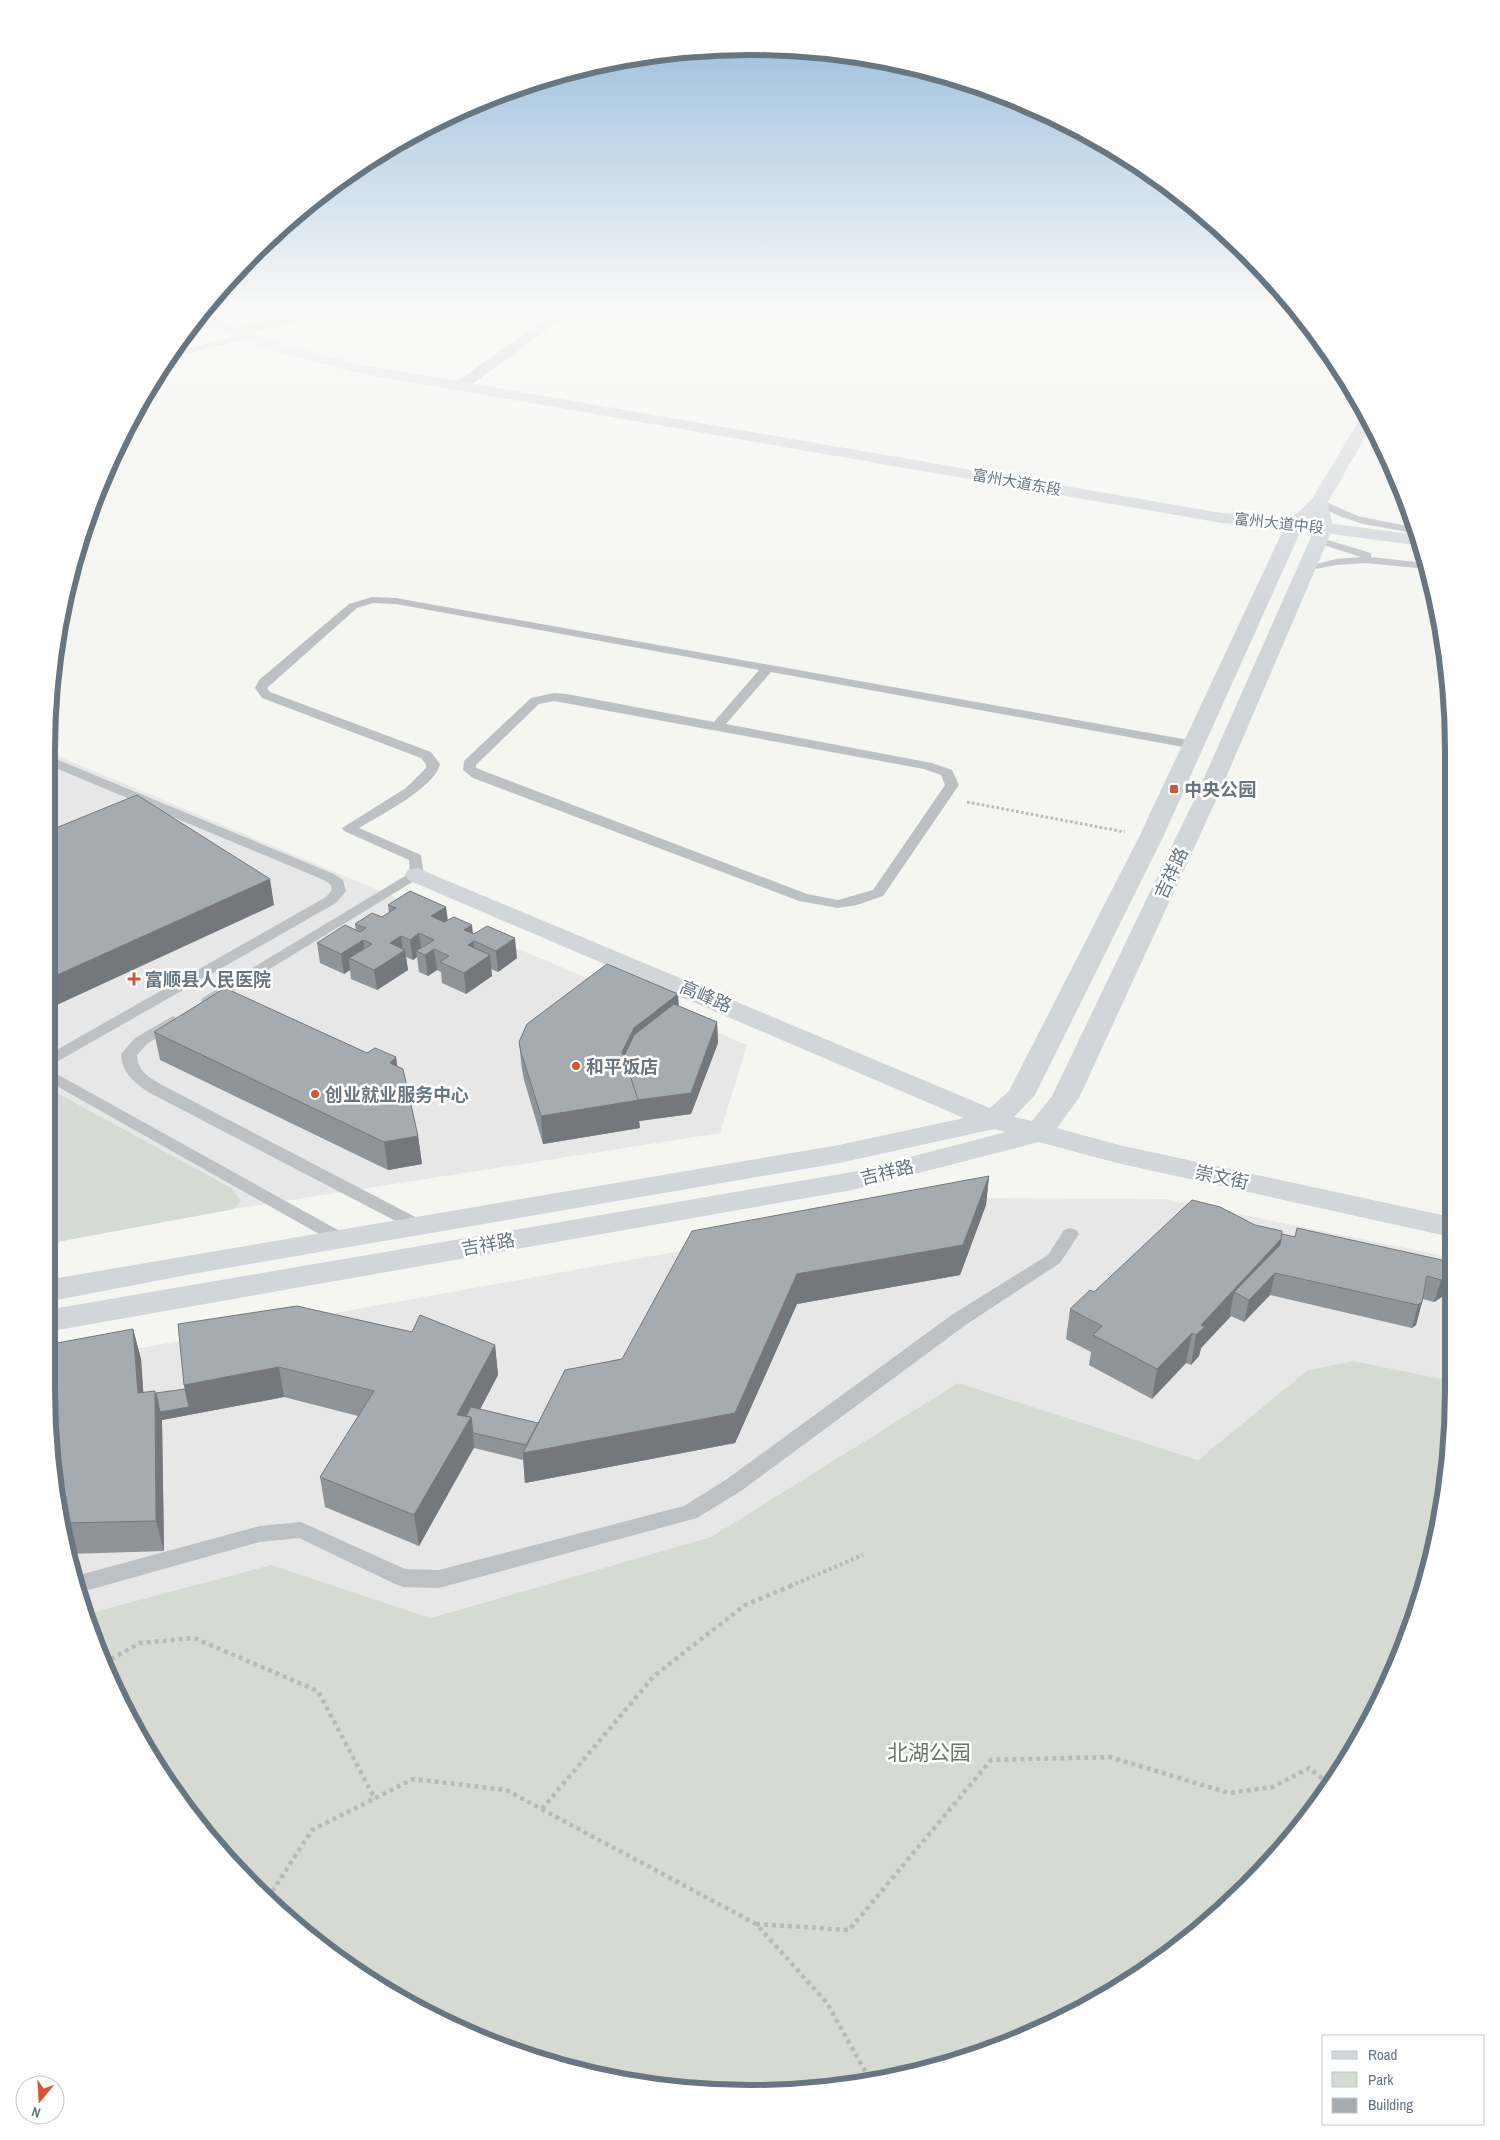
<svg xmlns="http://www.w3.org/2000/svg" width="1500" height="2140" viewBox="0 0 1500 2140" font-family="'Archivo Narrow','Noto Sans SC',sans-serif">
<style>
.built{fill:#e6e7e6}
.green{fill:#d5dad2}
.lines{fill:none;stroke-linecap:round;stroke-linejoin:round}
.path-far2{stroke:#b7babc;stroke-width:3;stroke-dasharray:2.5 2.5;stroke-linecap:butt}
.path-far1{stroke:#b7babc;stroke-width:4;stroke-dasharray:3 3;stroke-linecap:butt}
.path{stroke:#b7babc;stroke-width:4.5;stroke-dasharray:4 4;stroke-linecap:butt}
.lane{fill:#bdc1c4;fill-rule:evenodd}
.street{fill:#bdc1c4;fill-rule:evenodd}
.secondary{fill:#d2d6d9;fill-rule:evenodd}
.primary{fill:#d2d6d9;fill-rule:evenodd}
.wall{fill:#8e9498}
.shaded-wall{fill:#74787c}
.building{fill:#a5acb1;stroke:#74787c}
.poi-dot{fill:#d05837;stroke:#fff;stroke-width:2}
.labels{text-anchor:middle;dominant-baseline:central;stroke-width:5;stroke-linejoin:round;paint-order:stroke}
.far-street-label{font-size:15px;fill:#677680;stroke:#fff}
.poi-label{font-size:18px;font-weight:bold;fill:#677680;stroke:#fff;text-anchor:start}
.street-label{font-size:18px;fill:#677680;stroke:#fff}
.near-park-label{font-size:21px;fill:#6a7865;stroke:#fff}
.rim{fill:none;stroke:#677680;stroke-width:6}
</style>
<rect width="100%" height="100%" fill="#f5f5f2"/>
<g class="built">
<path d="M46,751L747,1045L720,1133L234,1209L46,1244Z"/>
<path d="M975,1198L1165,1199L1440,1255L1451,1265L1452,1381L1354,1361L1308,1370L1198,1460L958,1383L711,1537L429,1618L271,1565L86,1614L70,1572L46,1390V1365Z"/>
</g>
<g class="green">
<path d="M46,1087L231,1188L241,1201L234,1209L46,1244V1154L57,1148L46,1139Z"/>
<path d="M1354,1361L1452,1381V1436L1430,1572L1381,1701L1308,1818L1214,1919L1061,2021L887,2080L750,2094L658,2088L480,2040L359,1975L286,1919L165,1781L119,1701L86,1614L271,1565L430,1618L711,1537L958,1383L1198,1460L1308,1370Z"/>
</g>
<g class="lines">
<path class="path-far2" d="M967,802L1125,832"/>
<path class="path-far1" d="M790,1586L863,1555"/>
<g class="path">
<path d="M104,1663L140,1643L194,1638L318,1691L375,1799"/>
<path d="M542,1809L654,1676L745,1605L793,1585"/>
<path d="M268,1898L312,1830L413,1779L506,1790L756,1924L827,2003L871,2082"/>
<path d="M756,1924L849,1930L991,1760L1110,1757L1229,1793L1273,1787L1309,1768L1329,1784"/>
</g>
<g class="lane">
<path d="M248,333L252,336L251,338L167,358L171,353Z"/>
<path d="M1319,499L1358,516L1417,528L1419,534L1363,524L1339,516L1315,504V500Z"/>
<path d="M1318,537L1371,553V557L1425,563L1427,569L1365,563L1336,565L1301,572V568L1336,559L1361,557L1314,542V538Z"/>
<path d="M372,597L396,598L1194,741L1200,745L1194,749L771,672L726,724L932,763L952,770L959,785L883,896L857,905L838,908L799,901L473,778L463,770L464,761L531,698L554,693L567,694L714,722L759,670L396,604L373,603L357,608L267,688L270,692L431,752L440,764C435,788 380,815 359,828L421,855L424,875L214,1003H204L201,1000L204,997L410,873L409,860L344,831L342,828L406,788L426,768V764L421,758L262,698L255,688L259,680L349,604ZM554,701L924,769L941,775L945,785L873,890L838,900L807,894L476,768V765L539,704Z"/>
<path d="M46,755L334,874L343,880L346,891L336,903L46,1068V1056L326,897L332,890L331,885L324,880L46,764Z"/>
<path d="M173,1016L181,1021L179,1024L147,1044L137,1055C138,1072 149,1077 162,1085L425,1222L428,1226L425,1230H413L150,1093C135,1083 122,1074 121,1054L135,1038Z"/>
<path d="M46,1068L347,1235L350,1239L347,1243L341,1245L335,1243L46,1080Z"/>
<path d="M1070,1228L1076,1230L1079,1234L1060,1263L967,1324L741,1491L697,1518L439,1588L403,1587L395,1584L299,1538L260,1542L78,1593L72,1577L260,1526L301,1522L405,1569L439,1570L684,1506L727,1479L953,1314L1048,1255L1064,1230Z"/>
</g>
<g class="street">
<path d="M301,312H327L325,315L239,336L232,332L234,329Z"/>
<path d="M555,312H572L465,389H455L452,386L455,383Z"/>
</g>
<path class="secondary" d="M1365,415L1372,425L1328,502L1333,528L1218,796L1079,1098L1057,1128L1119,1145L1451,1217V1237L1117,1163L1039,1142L852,1190L46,1332V1310L852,1172L1006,1132L994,1129L839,1163L192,1274L46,1302V1280L839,1145L964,1118L408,880L405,875L408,870L417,868L990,1108L1009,1091L1139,837L1286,524L1312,499L1360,419ZM1313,517L1315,528L1196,796L1052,1096L1032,1121L1014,1117L1035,1095L1163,837L1303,526Z"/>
<path class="primary" d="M200,312L285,345L358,364L1222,513L1295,519L1419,535L1422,546L1295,529L1222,523L358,373L275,351L193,320Z"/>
</g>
<g class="wall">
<path d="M1313,336L1320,348L1311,346Z"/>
<path d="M388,905L446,907L448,920L517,958L498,972L491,969L492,976L466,994L442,983L441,972L437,970L428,976L419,972L417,957L413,960L406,957L408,970L377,990L351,979L350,970L344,974L320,963L317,943L356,931L355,924L382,917L389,913Z"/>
<path d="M678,994L679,1006L717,1022L718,1043L691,1114L639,1121L640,1128L543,1144L524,1080L522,1070L519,1042Z"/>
<path d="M154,1032L367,1053L396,1057L397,1066L418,1136L422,1164L388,1170L160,1060Z"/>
<path d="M989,1176L986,1205L960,1275L797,1304L735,1443L525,1483L523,1460L474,1448L419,1546L325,1507L320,1477L358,1416L284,1397L162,1420L164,1551L68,1554L46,1390L133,1329L141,1359L143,1393H156L185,1389L184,1385L412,1332L495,1345L498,1375L480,1409L538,1423L622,1359Z"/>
<path d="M1255,1225L1282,1234L1295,1237L1451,1262V1291L1434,1302L1423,1299L1416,1325L1412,1328L1270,1295L1244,1322L1231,1316L1201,1348L1199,1356L1191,1365L1186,1363L1152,1399L1089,1365L1091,1352L1066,1339L1070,1309L1094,1292Z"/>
</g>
<g class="shaded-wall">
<path d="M270,879L274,905L46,1010V980Z"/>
<path d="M446,907L448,927L431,916Z"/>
<path d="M472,925L476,962L470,966L464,930Z"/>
<path d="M419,933L422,954L416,951L417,957L413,960L410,940Z"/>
<path d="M401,936L403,951L405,950L408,970L377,990L374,970L390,943Z"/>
<path d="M515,938L517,958L498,972L496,951Z"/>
<path d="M363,940L366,960L349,958L350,970L344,974L341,954Z"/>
<path d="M434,949L437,970L428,976L425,955Z"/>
<path d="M490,955L492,976L466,994L464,973Z"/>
<path d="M678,994L679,1022L627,1072L622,1052L634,1028Z"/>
<path d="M717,1022L718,1043L691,1114L639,1121L640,1128L543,1144L541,1116L637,1100Z"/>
<path d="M396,1057L400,1085L390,1063Z"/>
<path d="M418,1136L422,1164L388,1170L384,1142Z"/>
<path d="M989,1176L986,1205L960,1275L797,1304L735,1443L525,1483L523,1453L797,1274Z"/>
<path d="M1282,1238L1276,1267L1234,1292L1230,1315L1231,1316L1201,1348L1199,1356L1191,1365L1196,1335L1201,1325Z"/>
<path d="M1275,1273L1270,1295L1244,1322L1249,1300Z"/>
<path d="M1451,1273V1291L1434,1302L1441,1280Z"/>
<path d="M1422,1302L1416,1325L1412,1328L1418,1305Z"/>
<path d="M133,1329L141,1359L145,1415L155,1391L160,1412L189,1407L184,1385L279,1367L284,1397L162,1420L164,1551L156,1521L138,1393Z"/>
<path d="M1192,1333L1186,1363L1152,1399L1157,1369Z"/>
<path d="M495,1345L498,1375L472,1425L474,1447L419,1546L414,1515L457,1415Z"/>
<path d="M65,1530L72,1553L68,1554Z"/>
</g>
<g class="building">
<path d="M137,795L270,879L46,980V832Z"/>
<path d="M410,891L446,907L431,916L444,922L454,917L472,925L464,930L474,934L487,926L515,938L496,951L474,941L468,945L490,955L464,973L440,962L449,956L434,949L425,955L416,951L434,940L419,933L410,940L401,936L390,943L405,950L374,970L349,958L372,944L363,940L341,954L317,943L345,925L360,932L366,928L355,924L372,913L382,917L396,908L388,905Z"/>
<path d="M607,964L678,994L634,1028L622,1052L639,1100L541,1116L521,1052L519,1042L527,1024Z"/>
<path d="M225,988L367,1053L375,1048L396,1057L390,1063L403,1069L418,1136L384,1142L154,1032Z"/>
<path d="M674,1004L717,1022L691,1093L638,1100L624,1056L634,1035Z"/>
<path d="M989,1176L963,1245L797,1274L735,1413L523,1453L565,1370L622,1359L692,1231Z"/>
<path d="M1192,1200L1220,1207L1255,1225L1282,1231V1238L1201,1325L1205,1327L1196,1335L1192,1333L1157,1369L1093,1335L1102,1326L1070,1309L1090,1290L1094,1292Z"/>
<path d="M1297,1228L1451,1262V1273L1441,1280L1427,1276L1422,1302L1418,1305L1275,1273L1249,1300L1234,1292L1280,1245L1282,1234L1295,1237Z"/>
<path d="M297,1306L412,1332L420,1315L495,1345L457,1415L471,1417L414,1515L320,1477L374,1391L279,1367L184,1385L178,1324Z"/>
<path d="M133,1329L138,1393L155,1391L156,1521L64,1523L46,1390V1345Z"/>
<path d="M185,1389L189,1407L160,1412L156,1393Z"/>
<path d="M471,1407L538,1423L526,1445L473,1433L471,1417L466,1416Z"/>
</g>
<linearGradient id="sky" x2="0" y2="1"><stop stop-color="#94b9da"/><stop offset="0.51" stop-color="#fafaf9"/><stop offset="1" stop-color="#fafaf9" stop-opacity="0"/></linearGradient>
<rect width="1500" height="612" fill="url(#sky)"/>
<g class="poi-dot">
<rect x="1169" y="784" width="10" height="10" rx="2.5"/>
<path d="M131.5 971.5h5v5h5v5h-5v5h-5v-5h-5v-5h5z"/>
<circle cx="576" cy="1066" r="5"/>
<circle cx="315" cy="1094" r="5"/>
</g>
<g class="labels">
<g class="far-street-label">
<text transform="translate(1017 482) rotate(10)">富州大道东段</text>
<text transform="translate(1279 523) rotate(6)">富州大道中段</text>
</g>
<g class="poi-label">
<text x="1184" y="789">中央公园</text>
<text x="145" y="979">富顺县人民医院</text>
<text x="586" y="1066">和平饭店</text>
<text x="325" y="1094">创业就业服务中心</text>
</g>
<g class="street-label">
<text transform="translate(1171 873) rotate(-65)">吉祥路</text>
<text transform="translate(706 996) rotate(23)">高峰路</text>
<text transform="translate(887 1172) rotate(-14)">吉祥路</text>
<text transform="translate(1222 1177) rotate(12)">崇文街</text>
<text transform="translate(488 1244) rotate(-10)">吉祥路</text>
</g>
<g class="near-park-label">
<text x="929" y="1752">北湖公园</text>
</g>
</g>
<path d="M0 0H1500V2140H0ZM750 55H750A695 695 0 0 1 1445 750V1390A695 695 0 0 1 750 2085H750A695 695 0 0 1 55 1390V750A695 695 0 0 1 750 55Z" fill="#fff" fill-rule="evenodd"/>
<path class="rim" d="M750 55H750A695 695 0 0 1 1445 750V1390A695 695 0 0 1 750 2085H750A695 695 0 0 1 55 1390V750A695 695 0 0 1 750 55Z"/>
<rect x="1322" y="2035" width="162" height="90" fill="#ffffff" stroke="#c2c8cc"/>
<rect x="1332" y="2051" width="25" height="8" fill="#d2d6d9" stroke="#c2c8cc"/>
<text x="1368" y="2060" font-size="15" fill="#677680">Road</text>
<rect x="1332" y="2072" width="25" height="15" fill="#d5dad2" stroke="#c2c8cc"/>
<text x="1368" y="2085" font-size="15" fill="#677680">Park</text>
<rect x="1332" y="2098" width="25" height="15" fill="#a5acb1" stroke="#c2c8cc"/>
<text x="1368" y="2110" font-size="15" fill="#677680">Building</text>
<g transform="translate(40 2100) rotate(198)"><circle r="24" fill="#ffffff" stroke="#c2c8cc"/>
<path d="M0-4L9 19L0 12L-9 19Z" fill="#d05837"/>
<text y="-8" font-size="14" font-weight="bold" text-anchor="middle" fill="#677680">N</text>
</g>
</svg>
